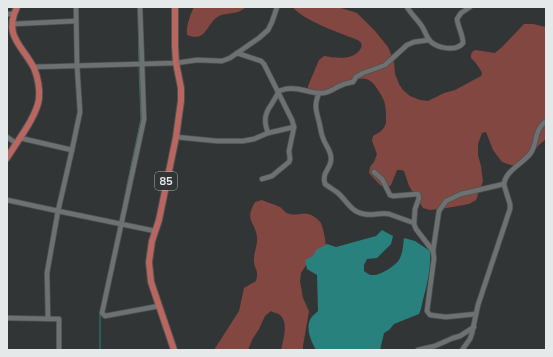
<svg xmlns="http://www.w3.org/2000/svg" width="553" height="357" viewBox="0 0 553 357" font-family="Mulish,sans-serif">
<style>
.green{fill:#824741}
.water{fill:#29817e}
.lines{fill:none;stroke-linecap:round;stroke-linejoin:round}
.stream{stroke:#29817e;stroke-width:1}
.minor-casing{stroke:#4e5251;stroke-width:6}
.major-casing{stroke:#4e5251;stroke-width:8}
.minor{stroke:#6d7171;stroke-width:4.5}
.major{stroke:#b96560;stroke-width:6}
.labels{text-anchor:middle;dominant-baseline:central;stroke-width:3;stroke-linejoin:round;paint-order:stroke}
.shield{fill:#313535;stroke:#b0b3b3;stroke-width:1}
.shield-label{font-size:11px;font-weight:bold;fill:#e6e9e9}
</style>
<rect width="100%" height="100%" fill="#313535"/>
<g class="green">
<path d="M194,7H247C244,8 241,11 238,12C232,14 225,13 219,16C206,23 207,43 187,35C186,26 190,15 194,7Z"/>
<path d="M293,7H338L357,13L375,31L388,47L394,61L395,74L399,84L403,90L410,96L420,100L428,101L444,93L455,90L481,76L482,73C479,67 476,63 471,58C471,54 471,51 476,50L495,53L502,47L524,24H533L546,27V139L538,146L529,158L514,166L502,162L493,150L486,132L482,133L478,144V155L481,166L483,181L476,200L469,204L453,207L430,210L423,208L409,186L404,171L401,170H397L391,185L387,188L380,185L369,173L370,167L374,162L377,154L372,141L373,136C381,132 387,128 386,118C386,104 385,101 378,90C365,69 354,82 338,88C334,90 322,93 317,92C314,92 311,91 308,90V86L319,60L324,56C336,58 354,61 361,48C363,43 360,41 355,39C340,33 302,20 293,7Z"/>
<path d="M262,200C268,203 274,204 280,207C284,210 285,213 290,214C298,216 302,212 308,214C313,215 318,219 321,223C323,227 326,242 326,247L310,259L301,273L300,281L303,298L309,311L303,346V350H281C283,341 289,322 280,315C278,313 274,313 271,311L265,316L259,329L252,340L248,350H214L239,311L244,288L256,281C259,269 255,271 254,262C253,254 258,245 257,237C255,221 244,221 255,202Z"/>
</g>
<path class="water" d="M382,230L393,236L391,244L377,258L367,259L364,265V271C367,273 369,275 372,275C380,276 395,266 399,260C403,253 403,246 404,238L415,241L430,251C431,266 428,281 424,296C422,302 422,308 419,314L394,324L389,330L384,333L380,350H316C311,341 305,328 311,318C313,315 316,313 318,311L317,275L307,269L305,260L313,256L316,250L327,244L336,247L376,236Z"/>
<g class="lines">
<g class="stream">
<path d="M138,7L139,62"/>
<path d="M126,190L141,119L139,65"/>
<path d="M100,350V313"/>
</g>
<defs>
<g id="minor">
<path d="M140,7L144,119L102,313L105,316L159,306"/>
<path d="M407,7C411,14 417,19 421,25C425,30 426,37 431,42C438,48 456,52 463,43C463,35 458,27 457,19L461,13L470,7"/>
<path d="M7,14H14"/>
<path d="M12,24L76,21"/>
<path d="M237,53L261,61L264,64L292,120L294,127L289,151L290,159L289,162L272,176L262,179"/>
<path d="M33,67L176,63L197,60L222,61L230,58L259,38L268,30L272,22L277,7"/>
<path d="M319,93C313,107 317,112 320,126C321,130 321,134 323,138C325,145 331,150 331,158C332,168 321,172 325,184C329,187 334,190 338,193C347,201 351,212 364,214C373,216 381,212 389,214L414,223"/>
<path d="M268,133C264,122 264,115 271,105C273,102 278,93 279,91C281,90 284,90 285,89C300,86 309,94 322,93C330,93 335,87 342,85C345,83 349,83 353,82L356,77L363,73L380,67L385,65L407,45L414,42L429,40"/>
<path d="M7,137L16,143"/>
<path d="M176,137L217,141H243L254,139L268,133L294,127"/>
<path d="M20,138L72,150"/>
<path d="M374,172L382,179L390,195L393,196L418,194L419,198L415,209L414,224L416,229L433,251"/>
<path d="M7,200L58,211L155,231"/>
<path d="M476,314L446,317L430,315L427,311L434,258L433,251L439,211L446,201L461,194L504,184"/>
<path d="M7,318L59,319V350"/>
<path d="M48,319L47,273L58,211L72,150L80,112L77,65L76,7"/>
<path d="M418,350L435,346L453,338L460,336L474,327"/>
<path d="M462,350L470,339L472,333L478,305L510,209V204L504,185C504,172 522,164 530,154C538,144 533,131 546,121"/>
</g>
<g id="major">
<path d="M7,158C17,141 36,118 39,99C40,88 38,78 34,68C22,45 3,36 17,7"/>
<path d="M174,350L151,282L149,262L152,241L159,220L176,137L181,101V88L176,63L175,47V7"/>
</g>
</defs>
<use href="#minor" class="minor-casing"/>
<use href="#major" class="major-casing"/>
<use href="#minor" class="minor"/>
<use href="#major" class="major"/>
</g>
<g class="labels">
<rect class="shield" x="155" y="172" width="22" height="18" rx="3"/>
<g class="shield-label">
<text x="166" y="181">85</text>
</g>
</g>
<rect width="553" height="357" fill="none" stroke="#e6e9e9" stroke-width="16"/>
</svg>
